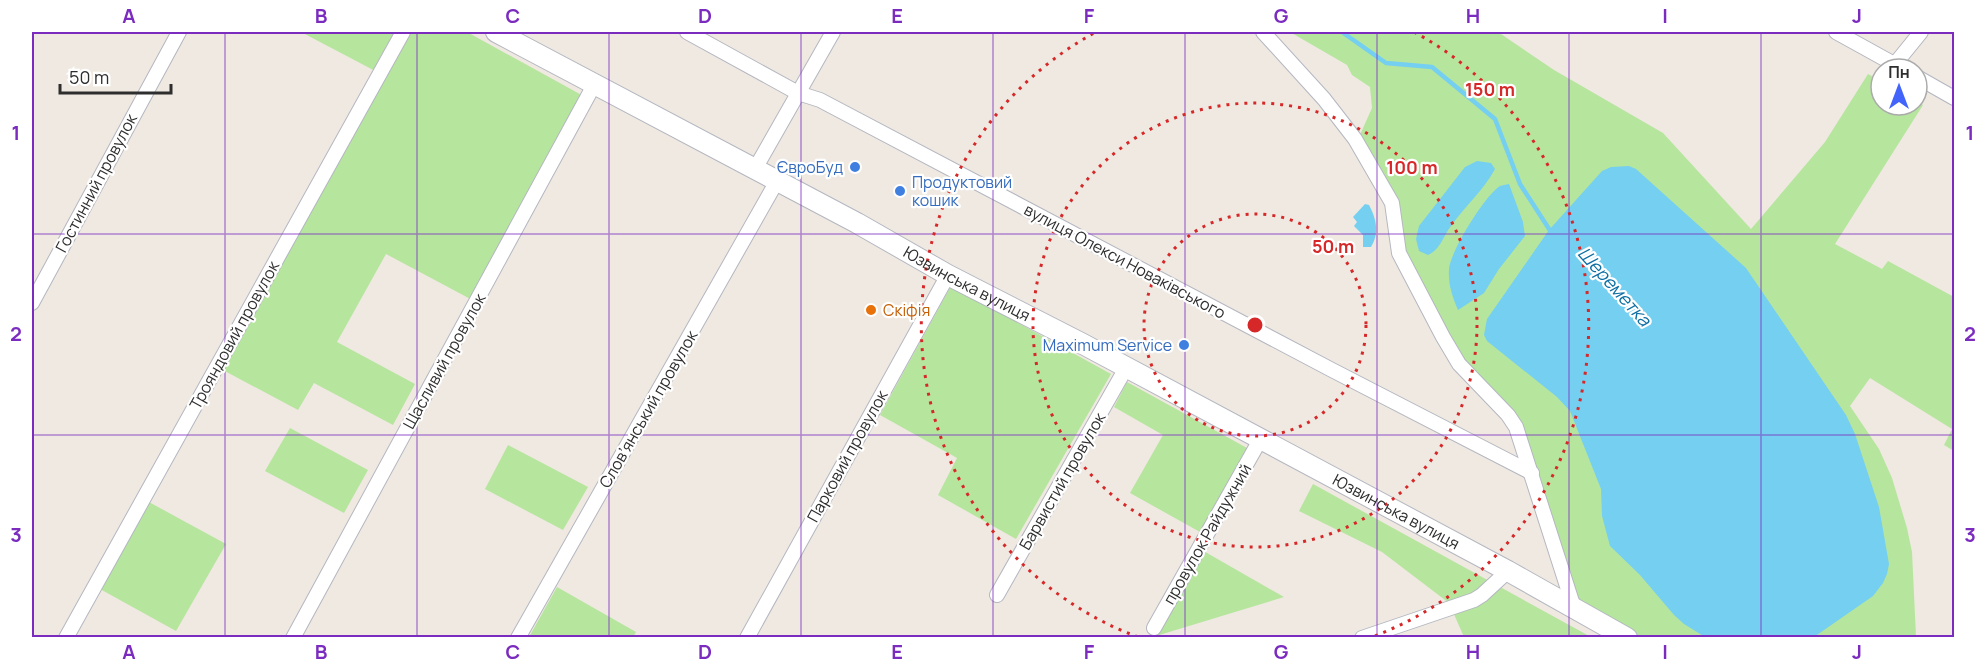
<svg xmlns="http://www.w3.org/2000/svg" width="1986" height="669" viewBox="0 0 1986 669" font-family="Manrope,sans-serif">
<style>
.green{fill:#b6e59e}
.water{fill:#75cff0}
.lines{fill:none;stroke-linecap:round;stroke-linejoin:round}
.stream{stroke:#75cff0;stroke-width:4.5}
.street-casing{stroke:#b4b7c1;stroke-width:16}
.secondary-casing{stroke:#b4b7c1;stroke-width:22}
.street{stroke:#fff;stroke-width:14}
.secondary{stroke:#fff;stroke-width:20}
.grid{fill:none;stroke:#7b2cbf;stroke-width:1.5;stroke-opacity:0.55}
.ring{fill:none;stroke:#d62828;stroke-width:3;stroke-dasharray:3 6}
.shop-dot{fill:#3f7fe0;stroke:#fff;stroke-width:2}
.food-dot{fill:#e8710a;stroke:#fff;stroke-width:2}
.labels{text-anchor:middle;dominant-baseline:central;stroke-width:4.5;stroke-linejoin:round;paint-order:stroke}
.shop-label{font-size:16px;fill:#366cbe;stroke:#fff;text-anchor:end}
.street-label{font-size:16px;fill:#2e2e2e;stroke:#fff}
.food-label{font-size:16px;fill:#c56008;stroke:#fff;text-anchor:start}
.water-label{font-size:18px;font-style:italic;fill:#0d6fa3;stroke:#fff}
.centre{fill:#d62828;stroke:#fff;stroke-width:3}
.ring-label{font-size:18px;text-anchor:middle;font-weight:bold;fill:#d62828;stroke:#fff;stroke-width:4.5;stroke-linejoin:round;paint-order:stroke}
.neatline{fill:none;stroke:#7b2cbf;stroke-width:2}
.grid-label{font-size:20px;text-anchor:middle;font-weight:bold;fill:#7b2cbf}
</style>
<rect width="100%" height="100%" fill="#efe9e1"/>
<g class="green">
<path d="M301,32H467L587,98L476,302L386,254L337,342L415,384L393,425L314,383L298,410L221,369L379,73Z"/>
<path d="M1290,32H1498L1554,70L1663,133L1751,229L1825,142L1868,74L1881,81V105H1917V101L1923,105L1835,244L1882,269L1888,261L1954,297V451L1944,445L1952,429L1870,378L1850,406L1879,449L1892,478L1907,528L1912,552L1916,637H1635L1576,605L1520,436L1466,372L1402,261L1392,203L1359,137L1372,108L1370,87L1352,75L1347,65Z"/>
<path d="M951,286L1111,374L1016,539L938,495L957,458L880,415Z"/>
<path d="M1127,382L1247,448L1200,532L1130,493L1163,435L1114,407Z"/>
<path d="M290,428L368,470L344,513L265,471Z"/>
<path d="M508,445L588,487L563,530L485,489Z"/>
<path d="M1313,484L1591,637H1464L1449,603L1382,552L1299,511Z"/>
<path d="M147,501L226,544L176,631L100,589Z"/>
<path d="M1199,549L1207,553L1284,597L1156,636L1154,628Z"/>
<path d="M557,587L636,632L633,637H529Z"/>
</g>
<g class="water">
<path d="M1477,161L1491,163L1495,169C1483,191 1465,206 1451,226C1443,236 1441,249 1428,255L1419,251L1416,239L1419,226L1465,167Z"/>
<path d="M1629,166L1636,169L1746,268L1846,415L1855,434L1879,507L1889,564L1887,574L1883,583L1873,596L1814,637H1705L1684,624L1674,615L1640,575L1610,546L1602,516L1601,489L1570,411L1557,397L1487,341L1484,335L1487,319L1549,230L1602,171L1611,167Z"/>
<path d="M1509,184L1523,222L1525,236L1499,269L1484,293L1458,310C1452,296 1448,284 1449,269C1450,252 1485,195 1500,186C1502,185 1506,185 1509,184Z"/>
<path d="M1365,204L1369,205C1376,218 1380,233 1371,247H1363V235L1354,226L1357,222L1353,217Z"/>
</g>
<g class="lines">
<path class="stream" d="M1342,32L1386,63L1432,67L1495,119L1520,184L1551,232"/>
<defs>
<g id="street">
<path d="M687,32L798,93L820,100L1332,370L1532,473"/>
<path d="M1263,32L1324,99L1355,139L1392,203L1399,253L1443,337L1459,364L1508,415L1516,427L1574,608"/>
<path d="M1836,32L1903,69"/>
<path d="M1895,64L1921,32"/>
<path d="M1917,77L1954,98"/>
<path d="M755,169L833,32"/>
<path d="M32,303L179,32"/>
<path d="M997,595L1126,368"/>
<path d="M1154,628L1260,440"/>
<path d="M66,638L403,32"/>
<path d="M293,638L594,85"/>
<path d="M518,638L777,181"/>
<path d="M747,638L948,275"/>
<path d="M1362,638L1474,600L1482,595L1508,571"/>
</g>
<g id="secondary">
<path id="s1" d="M496,32L857,223L948,275L1081,343L1508,571L1627,638"/>
</g>
</defs>
<use href="#street" class="street-casing"/>
<use href="#secondary" class="secondary-casing"/>
<use href="#street" class="street"/>
<use href="#secondary" class="secondary"/>
</g>
<path class="grid" d="M225,32V638M417,32V638M609,32V638M801,32V638M993,32V638M1185,32V638M1377,32V638M1569,32V638M1761,32V638M32,234H1954M32,435H1954"/>
<g class="ring">
<circle cx="1255" cy="325" r="111"/>
<circle cx="1255" cy="325" r="222"/>
<path d="M1138 637A333 333 0 0 1 1096 32M1414 32A333 333 0 0 1 1372 637"/>
</g>
<g class="shop-dot">
<circle cx="855" cy="167" r="6"/>
<circle cx="900" cy="191" r="6"/>
<circle cx="1184" cy="345" r="6"/>
</g>
<circle class="food-dot" cx="871" cy="310" r="6"/>
<g class="labels">
<g class="shop-label">
<text x="843" y="167">ЄвроБуд</text>
<text x="912" y="182" text-anchor="start">Продуктовий<tspan x="912" dy="18">кошик</tspan></text>
<text x="1172" y="345">Maximum Service</text>
</g>
<g class="street-label">
<text transform="translate(96 183) rotate(-62)">Гостинний провулок</text>
<text transform="translate(1125 261) rotate(28)">вулиця Олекси Новаківського</text>
<text stroke="none"><textPath href="#s1" startOffset="534">Юзвинська вулиця</textPath></text>
<text transform="translate(234 335) rotate(-61)">Трояндовий провулок</text>
<text transform="translate(444 361) rotate(-61)">Щасливий провулок</text>
<text transform="translate(648 409) rotate(-60)">Словʼянський провулок</text>
<text transform="translate(847 456) rotate(-61)">Парковий провулок</text>
<text transform="translate(1062 481) rotate(-60)">Барвистий провулок</text>
<text stroke="none"><textPath href="#s1" startOffset="1020">Юзвинська вулиця</textPath></text>
<text transform="translate(1207 534) rotate(-60)">провулок Райдужний</text>
</g>
<g class="food-label">
<text x="883" y="310">Скіфія</text>
</g>
<g class="water-label">
<text transform="translate(1615 286) rotate(48)">Шереметка</text>
</g>
</g>
<circle cx="1255" cy="325" r="9" class="centre"/>
<g class="ring-label">
<text x="1490" y="96">150 m</text>
<text x="1412" y="174">100 m</text>
<text x="1333" y="253">50 m</text>
</g>
<rect width="1986" height="669" fill="none" stroke="#ffffff" stroke-width="66"/>
<g transform="translate(1899 87)"><circle r="28" fill="#ffffff" stroke="#ababab" stroke-width="1.5"/>
<path d="M0-4.5L10 22L0 15L-10 22Z" fill="#4264fb"/>
<text y="-9" font-size="16" font-weight="bold" text-anchor="middle" fill="#2e2e2e">Пн</text>
</g>
<path d="M60 84v9h111v-9" fill="none" stroke="#2e2e2e" stroke-width="3"/>
<text x="69" y="84" font-size="18" fill="#2e2e2e" stroke="#ffffff" stroke-width="4.5" paint-order="stroke">50 m</text>
<rect x="33" y="33" width="1920" height="603" class="neatline"/>
<g class="grid-label">
<text x="129" y="23">A</text>
<text x="321" y="23">B</text>
<text x="513" y="23">C</text>
<text x="705" y="23">D</text>
<text x="897" y="23">E</text>
<text x="1089" y="23">F</text>
<text x="1281" y="23">G</text>
<text x="1473" y="23">H</text>
<text x="1665" y="23">I</text>
<text x="1857" y="23">J</text>
<text x="16" y="140">1</text>
<text x="1970" y="140">1</text>
<text x="16" y="341">2</text>
<text x="1970" y="341">2</text>
<text x="16" y="542">3</text>
<text x="1970" y="542">3</text>
<text x="129" y="659">A</text>
<text x="321" y="659">B</text>
<text x="513" y="659">C</text>
<text x="705" y="659">D</text>
<text x="897" y="659">E</text>
<text x="1089" y="659">F</text>
<text x="1281" y="659">G</text>
<text x="1473" y="659">H</text>
<text x="1665" y="659">I</text>
<text x="1857" y="659">J</text>
</g>
</svg>
